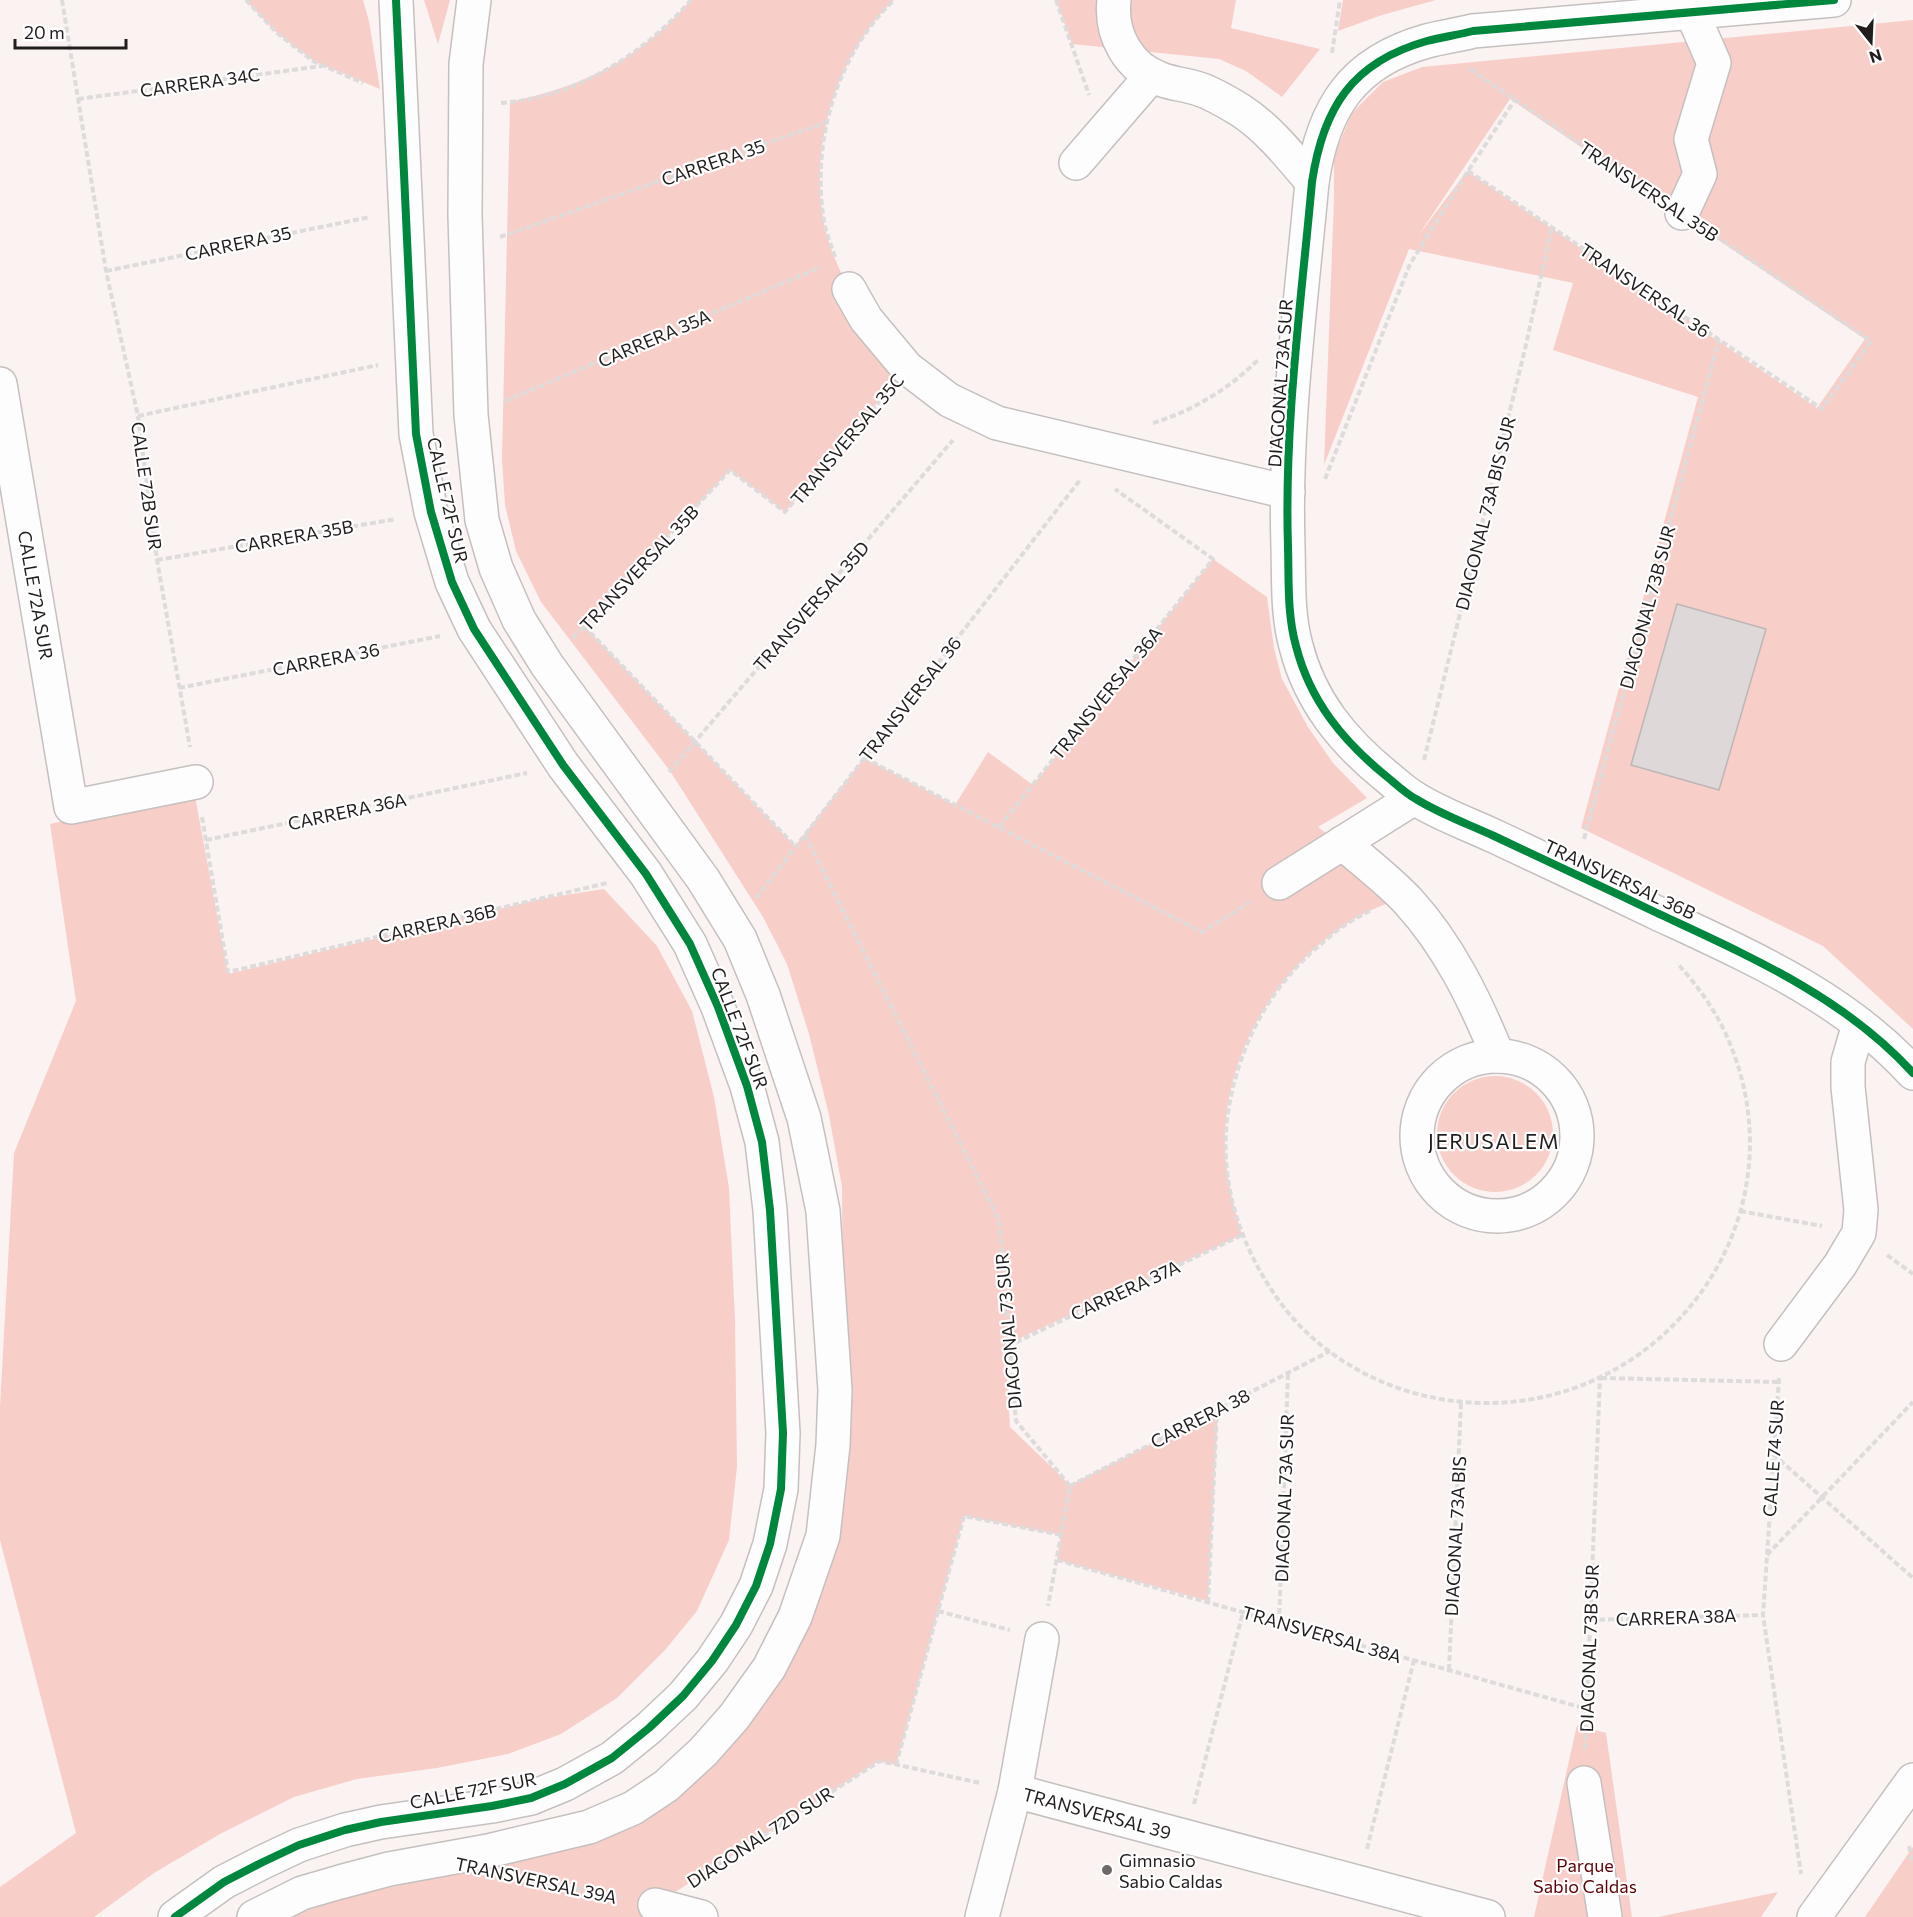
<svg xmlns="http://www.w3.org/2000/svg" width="1913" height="1917" viewBox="0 0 1913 1917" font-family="Commissioner,sans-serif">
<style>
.green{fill:#f8cec9;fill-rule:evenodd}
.building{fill:#ded9d8;stroke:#bcb7b6;stroke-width:1.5}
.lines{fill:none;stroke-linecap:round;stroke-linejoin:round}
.minor-casing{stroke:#c5c0bf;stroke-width:36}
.path{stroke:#dedbdb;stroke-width:4;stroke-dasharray:6 3;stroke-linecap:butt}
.minor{stroke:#fefdfd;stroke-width:33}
.cycleway-casing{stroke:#fff;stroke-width:11}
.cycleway{stroke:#00873e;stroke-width:8}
.poi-dot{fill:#6e6868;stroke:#fff;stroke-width:2}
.labels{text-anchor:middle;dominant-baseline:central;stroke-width:4.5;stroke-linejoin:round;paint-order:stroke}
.street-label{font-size:18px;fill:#221d1d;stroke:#fff}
.poi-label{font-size:18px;fill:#221d1d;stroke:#fff;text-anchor:start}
.park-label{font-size:18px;fill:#5d0206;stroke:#fff}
.quarter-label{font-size:21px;letter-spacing:1.5px;fill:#221d1d;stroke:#fff}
</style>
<rect width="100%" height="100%" fill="#faf3f2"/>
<g class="green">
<path d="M245,0H363L369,21L380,89L315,62L278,34Z"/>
<path d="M424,0H450L438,44Z"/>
<path d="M691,0H894C837,54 809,145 824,223C828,245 838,267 848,287C853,296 860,305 867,313C880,331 894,350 907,368L785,512L730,470L584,626L795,846L864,758L955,805L988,752L1033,785L1213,559L1267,597L1274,648L1282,679L1308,727L1333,763L1367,798L1318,827L1384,877L1403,897C1391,902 1377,907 1365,913C1277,961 1216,1062 1226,1164C1229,1189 1235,1212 1242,1235L1005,1345L1010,1427L1070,1485L1218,1410L1208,1601L1057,1560L1061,1535L964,1516L896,1765L879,1761L655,1905L644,1917H289L342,1898L482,1867L616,1817L745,1706L844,1462L842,1187L829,1115L809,1034L787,964L763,917L670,771L541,602L516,551L505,505L502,459L510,102C587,85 638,60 691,0Z"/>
<path d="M1056,0H1236L1231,28L1320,49L1282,97L1246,71L1219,59L1072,44Z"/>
<path d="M1343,0H1436L1382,15L1338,31Z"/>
<path d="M1913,20V1029L1823,946L1581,828L1698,397L1553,350L1573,283L1409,249L1324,465L1334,199V156L1352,113L1383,82L1422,67ZM1510,99L1865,339L1817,408L1467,171L1418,236Z"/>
<path d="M194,791L228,974L540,899L604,889L657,946L692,1011L714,1097L729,1188L735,1321L737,1467L729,1540L697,1611L665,1650L617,1698L561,1734L508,1754L437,1768L357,1779L294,1797L220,1834L154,1873L94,1917H0V1887L76,1833L0,1540V1407L14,1153L76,1001L50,824Z"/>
<circle cx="1495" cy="1134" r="58"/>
<path d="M1577,1725L1606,1733L1632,1917H1534Z"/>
<path d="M1913,1847V1917H1865L1910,1851Z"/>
<path d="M1778,1892L1761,1917H1658Z"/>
</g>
<path class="building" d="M1677,604L1766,629L1719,790L1631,765Z"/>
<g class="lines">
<defs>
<g id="minor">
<path d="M1114,0C1110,35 1129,69 1163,80C1175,84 1187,85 1199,89C1214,94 1227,102 1240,110C1268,128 1291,157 1312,182"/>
<path d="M1834,0L1473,31C1458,35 1442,37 1427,41C1352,62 1323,108 1312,182C1301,304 1284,425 1288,547C1289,580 1287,614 1296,646C1310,701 1343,741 1386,776C1396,784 1405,793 1416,799C1440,814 1468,824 1494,836C1549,862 1603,887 1657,913C1749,956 1844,997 1913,1073"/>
<path d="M1076,163L1152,75"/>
<path d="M1682,213L1700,174L1691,139L1714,63L1692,13"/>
<path d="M849,289L866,319L907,368L949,400L997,423L1288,492"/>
<path d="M0,384L71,807L196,782"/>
<path d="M1342,843C1365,862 1388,880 1408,901C1449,946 1475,1000 1498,1056"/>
<path d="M1279,883L1414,798"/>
<circle cx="1497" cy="1136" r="80"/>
<path d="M1781,1344L1840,1265L1859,1233L1861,1210L1848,1087V1062L1859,1024"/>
<path d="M1584,1783L1605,1917"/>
<path d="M1015,1791L1488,1917"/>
<path d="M655,1905L701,1917"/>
<path d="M175,1917L224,1882L263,1862L299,1845L345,1830L381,1822L492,1806L531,1798L565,1784L612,1758L649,1728L683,1696L712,1661L736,1625L756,1586L770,1544L781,1489L783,1433L770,1210L762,1142L747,1086L718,1007L690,944L646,874L563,765L474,629L452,582L431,512L416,434L396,0"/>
<path d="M254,1917L302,1893L340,1882L389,1869L488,1851L589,1827L633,1808L666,1786L703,1752L734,1717L769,1668L795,1617L823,1536L833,1445L835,1390L823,1211L804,1118L763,995L740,939L703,879L547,665L519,620L496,568L482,520L471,415L465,215L466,64L474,0"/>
<path d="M982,1917L1015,1791L1042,1639"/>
<path d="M1814,1917L1913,1780"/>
</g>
</defs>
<use href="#minor" class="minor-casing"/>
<g class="path">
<path d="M62,0L106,271L138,416L157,560L190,747"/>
<path d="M246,0L277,33L313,61L363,83"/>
<path d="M1056,0L1089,95"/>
<path d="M1332,53L1340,0"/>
<path d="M1470,69L1652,193"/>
<path d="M78,99L322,66"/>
<path d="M501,103C576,97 643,55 691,0"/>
<path d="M1468,171L1822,409L1871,341L1711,233"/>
<path d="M500,237L827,122"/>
<path d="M835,257C831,245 826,233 824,221C811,143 836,55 894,0"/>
<path d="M106,271L370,217"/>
<path d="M505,401L821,267"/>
<path d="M138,416L378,365"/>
<path d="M1153,423C1193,411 1230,388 1259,359"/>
<path d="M1325,479L1410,264L1468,171L1515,100"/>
<path d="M157,560L396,519"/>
<path d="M584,626L795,846"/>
<path d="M573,638L730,470L785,512L886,394"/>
<path d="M179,688L440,636"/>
<path d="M864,758L1202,932L1250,902"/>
<path d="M1424,760L1525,349L1552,227"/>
<path d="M669,772L953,440"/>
<path d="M202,817L228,972L607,883"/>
<path d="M999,827L1213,559L1115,489"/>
<path d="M805,835L999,1220L1016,1421L1070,1486L1048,1606"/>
<path d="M1584,839L1719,340"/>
<path d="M206,840L527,773"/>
<path d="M756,898L1080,480"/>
<path d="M1370,911C1352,919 1335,931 1321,944C1269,987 1239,1045 1228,1112C1218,1178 1239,1244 1277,1298C1309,1344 1360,1378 1414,1393C1632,1453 1822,1233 1723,1028C1711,1004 1695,983 1677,963"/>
<path d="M1740,1211L1822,1226"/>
<path d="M1887,1255L1913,1274"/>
<path d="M1008,1346L1242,1235"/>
<path d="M1601,1378L1779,1382"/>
<path d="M1779,1378L1763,1615L1801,1874"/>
<path d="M1773,1454L1913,1578"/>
<path d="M1070,1486L1330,1351"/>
<path d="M1767,1555L1913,1402"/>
<path d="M1057,1560L1587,1709"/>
<path d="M1208,1603L1217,1410"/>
<path d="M938,1611L1010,1630"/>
<path d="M1590,1620L1763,1615"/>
<path d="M1279,1623L1288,1374"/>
<path d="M1449,1670L1461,1402"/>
<path d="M1585,1749L1600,1378"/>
<path d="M896,1765L964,1516L1061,1535"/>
<path d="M1194,1804L1243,1612"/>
<path d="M1909,1846L1913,1864"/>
<path d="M1367,1849L1414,1660"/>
<path d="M532,1879L622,1898"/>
<path d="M695,1879L880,1761L980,1783"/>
</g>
<use href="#minor" class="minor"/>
<defs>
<g id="cycleway">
<path d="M1834,0L1473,31C1458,35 1442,37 1427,41C1352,62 1323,108 1312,182C1301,304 1284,425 1288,547C1289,580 1287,614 1296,646C1310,701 1343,741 1386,776C1396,784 1405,793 1416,799C1440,814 1468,824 1494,836C1549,862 1603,887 1657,913C1749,956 1844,997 1913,1073"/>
<path d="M175,1917L224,1882L263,1862L299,1845L345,1830L381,1822L492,1806L531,1798L565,1784L612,1758L649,1728L683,1696L712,1661L736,1625L756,1586L770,1544L781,1489L783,1433L770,1210L762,1142L747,1086L718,1007L690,944L646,874L563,765L474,629L452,582L431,512L416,434L396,0"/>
</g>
</defs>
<use href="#cycleway" class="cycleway-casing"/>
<use href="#cycleway" class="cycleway"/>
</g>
<circle class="poi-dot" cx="1107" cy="1870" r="6"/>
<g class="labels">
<g class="street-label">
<text transform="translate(200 82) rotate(-8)">CARRERA 34C</text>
<text transform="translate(713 162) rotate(-19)">CARRERA 35</text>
<text transform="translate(1649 191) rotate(34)">TRANSVERSAL 35B</text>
<text transform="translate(238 243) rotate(-12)">CARRERA 35</text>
<text transform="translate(1645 290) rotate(34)">TRANSVERSAL 36</text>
<text transform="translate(654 338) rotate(-23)">CARRERA 35A</text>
<text transform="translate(1280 383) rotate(-86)">DIAGONAL 73A SUR</text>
<text transform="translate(847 439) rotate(-50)">TRANSVERSAL 35C</text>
<text transform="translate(147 486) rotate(82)">CALLE 72B SUR</text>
<text transform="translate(448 500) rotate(77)">CALLE 72F SUR</text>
<text transform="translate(1485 513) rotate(-76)">DIAGONAL 73A BIS SUR</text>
<text transform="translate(294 536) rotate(-10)">CARRERA 35B</text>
<text transform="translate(639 568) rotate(-47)">TRANSVERSAL 35B</text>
<text transform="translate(36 595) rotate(80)">CALLE 72A SUR</text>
<text transform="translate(811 606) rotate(-49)">TRANSVERSAL 35D</text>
<text transform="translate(1647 607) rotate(-75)">DIAGONAL 73B SUR</text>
<text transform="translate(326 659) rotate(-11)">CARRERA 36</text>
<text transform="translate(1106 693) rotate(-51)">TRANSVERSAL 36A</text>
<text transform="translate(910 699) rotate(-52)">TRANSVERSAL 36</text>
<text transform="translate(347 811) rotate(-12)">CARRERA 36A</text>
<text transform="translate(1620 879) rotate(25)">TRANSVERSAL 36B</text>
<text transform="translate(437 923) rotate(-13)">CARRERA 36B</text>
<text transform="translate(740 1028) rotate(69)">CALLE 72F SUR</text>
<text transform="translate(1125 1290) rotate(-25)">CARRERA 37A</text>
<text transform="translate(1008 1331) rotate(-95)">DIAGONAL 73 SUR</text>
<text transform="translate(1200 1418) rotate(-27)">CARRERA 38</text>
<text transform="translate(1773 1458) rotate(-86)">CALLE 74 SUR</text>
<text transform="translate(1284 1498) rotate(-88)">DIAGONAL 73A SUR</text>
<text transform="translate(1455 1536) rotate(-87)">DIAGONAL 73A BIS</text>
<text transform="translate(1676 1617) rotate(-2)">CARRERA 38A</text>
<text transform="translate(1322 1634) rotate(16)">TRANSVERSAL 38A</text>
<text transform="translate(1589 1648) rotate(-88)">DIAGONAL 73B SUR</text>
<text transform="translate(473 1790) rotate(-11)">CALLE 72F SUR</text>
<text transform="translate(1097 1813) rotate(15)">TRANSVERSAL 39</text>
<text transform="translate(760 1837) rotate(-33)">DIAGONAL 72D SUR</text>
<text transform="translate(536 1880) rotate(12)">TRANSVERSAL 39A</text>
</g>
<g class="poi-label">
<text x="1119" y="1860">Gimnasio<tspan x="1119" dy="21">Sabio Caldas</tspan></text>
</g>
<g class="park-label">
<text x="1585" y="1865">Parque<tspan x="1585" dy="21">Sabio Caldas</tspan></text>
</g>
<g class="quarter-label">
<text x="1494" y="1140">JERUSALEM</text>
</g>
</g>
<g transform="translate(1871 42) rotate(162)" stroke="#ffffff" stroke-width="4.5" paint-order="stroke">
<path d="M0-4.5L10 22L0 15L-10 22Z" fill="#221d1d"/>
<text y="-9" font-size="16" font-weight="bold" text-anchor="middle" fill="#221d1d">N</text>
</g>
<path d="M15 39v9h111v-9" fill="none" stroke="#221d1d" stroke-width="3"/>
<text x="24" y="39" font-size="18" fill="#221d1d" stroke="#ffffff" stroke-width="4.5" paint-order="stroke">20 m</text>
</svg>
